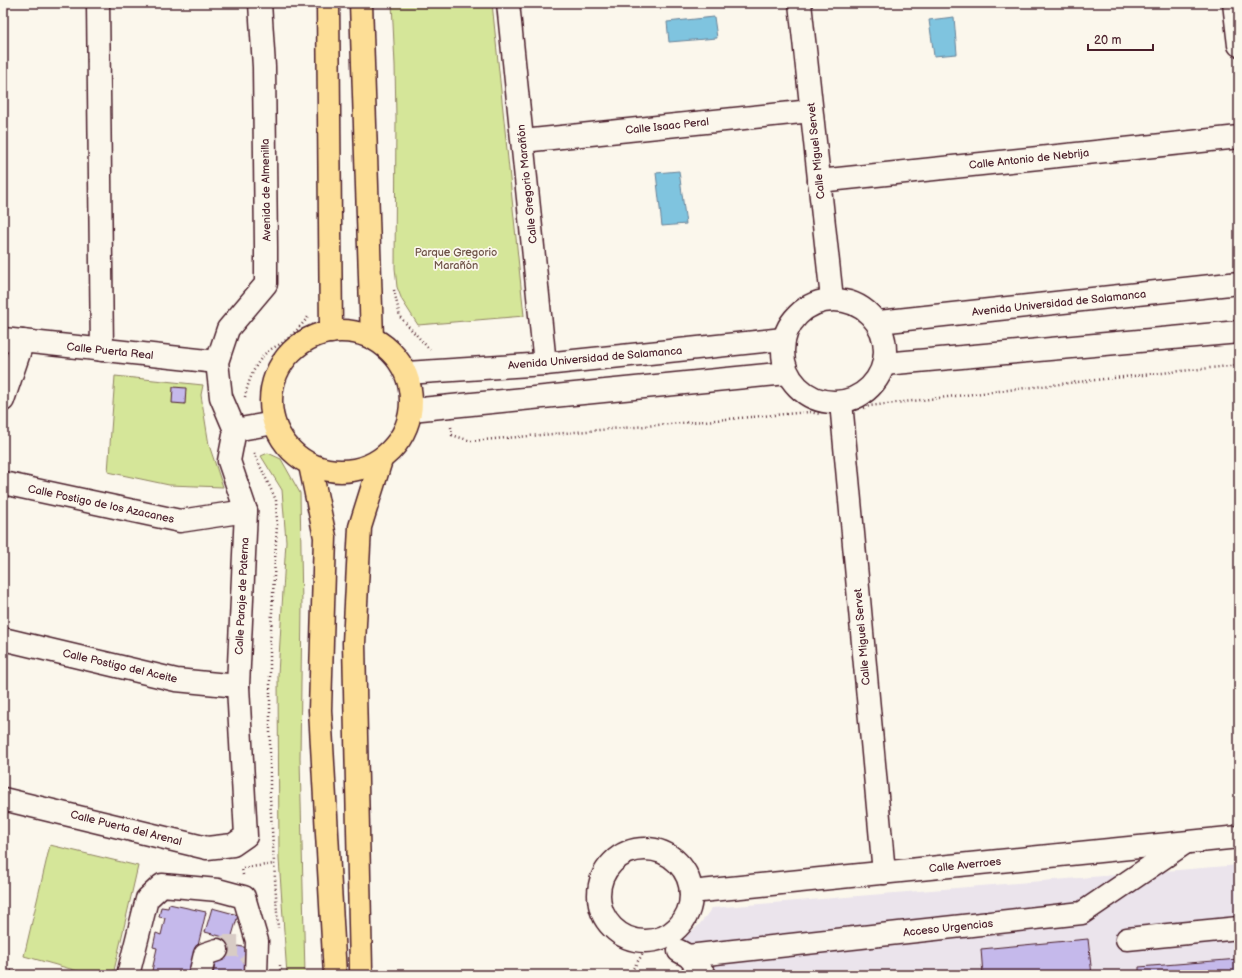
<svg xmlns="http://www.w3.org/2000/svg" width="1242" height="978" viewBox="0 0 1242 978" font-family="'Balsamiq Sans',sans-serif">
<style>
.built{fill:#ebe4ec}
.green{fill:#d5e699;stroke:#908262}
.water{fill:#7fc4df;stroke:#6a8297}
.building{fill:#c5b9eb;stroke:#4a1f2b}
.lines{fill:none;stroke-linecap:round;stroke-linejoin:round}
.minor-tunnel{stroke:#d8ccc5;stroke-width:22;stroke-dasharray:22 11;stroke-linecap:butt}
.minor-casing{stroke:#4a1f2b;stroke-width:25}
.major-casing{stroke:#4a1f2b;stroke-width:25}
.path{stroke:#4a1f2b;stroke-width:2.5;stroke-dasharray:1 3;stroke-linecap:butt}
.minor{stroke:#fbf7ec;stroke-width:22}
.major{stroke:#fdde96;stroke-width:22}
.labels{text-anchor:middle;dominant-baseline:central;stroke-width:3.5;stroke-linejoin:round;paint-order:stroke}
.street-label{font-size:11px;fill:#4a1f2b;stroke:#fbf7ec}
.park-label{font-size:11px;fill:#6d5146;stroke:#fbf7ec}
</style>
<rect width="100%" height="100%" fill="#fbf7ec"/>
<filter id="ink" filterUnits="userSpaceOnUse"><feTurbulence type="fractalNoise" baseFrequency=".025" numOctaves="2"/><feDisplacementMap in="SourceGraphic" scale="8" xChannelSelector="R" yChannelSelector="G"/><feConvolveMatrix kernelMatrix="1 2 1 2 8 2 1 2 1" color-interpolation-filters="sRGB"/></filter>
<g filter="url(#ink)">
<path class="built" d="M1239,865V975H701L673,947L699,925L712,908Z"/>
<g class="green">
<path d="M392,3H492L524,316L418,325L402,300L397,287L395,268L396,118L395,65Z"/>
<path d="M115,376L203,385L201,395L209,445L223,487L169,485L108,472Z"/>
<path d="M268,453L281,459L300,493L302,606L300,758L305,975H287L279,859L278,674L286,541L282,490L261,456Z"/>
<path d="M50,845L138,866L113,975H92L24,956Z"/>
</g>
<g class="water">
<path d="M714,17L717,38L669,42L667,22Z"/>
<path d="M954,17L957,54L934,56L929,20Z"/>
<path d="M679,171L686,224L662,226L656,173Z"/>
</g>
<g class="building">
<path d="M173,387L186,388L185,404L172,403Z"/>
<path d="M169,904L206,912L191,975H151L157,948L153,947L156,933L161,935L165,918L159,917L161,907L168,908Z"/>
<path d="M212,908L238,915L231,939L205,932Z"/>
<path d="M1088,939L1092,975H983L981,949Z"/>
<path d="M218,943L256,949L251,975H213Z"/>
<path d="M1239,959V975H1139V967Z"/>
</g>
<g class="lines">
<path class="minor-tunnel" d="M217,950L226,946H241L257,960"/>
<defs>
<g id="minor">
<path d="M98,3L102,350"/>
<path d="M508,3L545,364"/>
<path d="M800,3L832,299"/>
<path d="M1234,3L1239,45"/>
<path d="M523,141L811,111"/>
<path d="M819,181L1239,137"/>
<circle cx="834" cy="351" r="51"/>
<path d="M879,322L1239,283"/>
<path d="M3,339L217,362"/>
<path d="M884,364L1239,332"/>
<path d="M406,373L545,364L783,339"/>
<path d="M3,400L23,341"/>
<path d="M841,402L884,873"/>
<path d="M411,410L787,373"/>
<path d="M235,430L274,423"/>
<path d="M3,483L180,521L246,511"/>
<path d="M3,639L176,680L238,686"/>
<path d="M3,799L207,848L233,845L246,836L238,686L246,511L229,461L235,430L221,397L217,362L228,329L266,284V247L264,67L260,3"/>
<circle cx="645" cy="895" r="46"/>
<path d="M691,892L1239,837"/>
<path d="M1127,939L1239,928"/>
<path d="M679,951L688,956L705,975"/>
<path d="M688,956L1082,913L1185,843"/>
<path d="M128,975L147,899L162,885L218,890L244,897L257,941L256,975"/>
<path d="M200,975L205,954L217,950"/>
</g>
<g id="major">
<path d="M328,3L331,332"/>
<path d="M361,3L372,338"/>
<circle cx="341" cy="401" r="70"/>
<path d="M310,465L325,537L320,710L335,975"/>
<path d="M362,975L361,969L354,643L360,527L381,460"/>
</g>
</defs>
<use href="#minor" class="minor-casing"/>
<use href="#major" class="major-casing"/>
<g class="path">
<path d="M394,290L400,317L430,350"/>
<path d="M245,397C248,382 255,363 266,353C270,349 277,346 282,343C292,336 300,327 308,317"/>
<path d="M864,408L869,406L1104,379L1239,365"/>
<path d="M451,427L452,435L471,441L809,412L820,414"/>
<path d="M254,453L276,500L277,525L270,646V797L278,928"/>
<path d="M243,875L242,868L274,864"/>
<path d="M280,965L281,975"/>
<path d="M3,969L30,975"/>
<path d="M629,975L651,941"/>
</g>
<use href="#minor" class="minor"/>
<use href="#major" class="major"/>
</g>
</g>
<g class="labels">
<g class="street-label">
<text transform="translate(667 126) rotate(-6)">Calle Isaac Peral</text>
<text transform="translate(816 151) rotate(-96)">Calle Miguel Servet</text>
<text transform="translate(1029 159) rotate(-6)">Calle Antonio de Nebrija</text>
<text transform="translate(527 184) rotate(-96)">Calle Gregorio Marañón</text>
<text transform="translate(266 190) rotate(-91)">Avenida de Almenilla</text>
<text transform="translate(1059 303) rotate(-6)">Avenida Universidad de Salamanca</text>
<text transform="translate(110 351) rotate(6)">Calle Puerta Real</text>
<text transform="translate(595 358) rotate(-5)">Avenida Universidad de Salamanca</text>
<text transform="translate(101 504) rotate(12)">Calle Postigo de los Azacanes</text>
<text transform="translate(242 596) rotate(-87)">Calle Paraje de Paterna</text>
<text transform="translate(862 637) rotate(-95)">Calle Miguel Servet</text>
<text transform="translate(120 666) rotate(13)">Calle Postigo del Aceite</text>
<text transform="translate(126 828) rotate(14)">Calle Puerta del Arenal</text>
<text transform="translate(965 865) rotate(-6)">Calle Averroes</text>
<text transform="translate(948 928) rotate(-6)">Acceso Urgencias</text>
</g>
<g class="park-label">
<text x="456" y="252">Parque Gregorio<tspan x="456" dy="13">Marañón</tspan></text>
</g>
</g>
<rect width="1242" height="978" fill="none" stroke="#fbf7ec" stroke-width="16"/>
<rect x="8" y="8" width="1226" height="962" fill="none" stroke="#4a1f2b" stroke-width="1.5" filter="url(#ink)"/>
<path d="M1088 44v6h65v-6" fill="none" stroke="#4a1f2b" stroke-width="2"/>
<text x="1094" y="44" font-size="12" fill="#4a1f2b" stroke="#fbf7ec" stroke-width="3" paint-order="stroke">20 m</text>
</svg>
